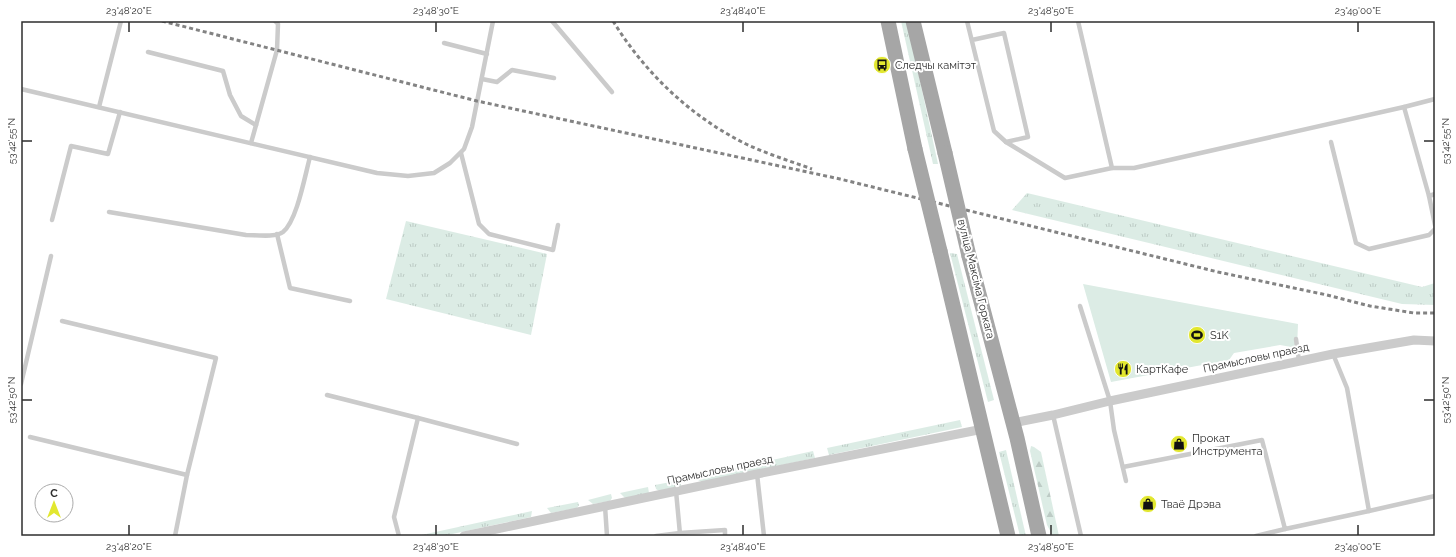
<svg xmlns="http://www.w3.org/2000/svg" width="1456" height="557" viewBox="0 0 1456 557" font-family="Raleway,sans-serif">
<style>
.grass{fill:url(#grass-tufts)}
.forest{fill:url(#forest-firs)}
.park{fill:#dcece5}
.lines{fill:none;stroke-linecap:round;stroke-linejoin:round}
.service{stroke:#cbcbcb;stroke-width:4.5}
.minor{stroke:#cbcbcb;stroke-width:9}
.primary{stroke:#a6a6a6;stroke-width:15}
.rail{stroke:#838383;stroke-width:3;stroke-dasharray:4 3;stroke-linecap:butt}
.primary-bridge{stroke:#a6a6a6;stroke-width:15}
.ticks{fill:none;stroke:#2e2e2e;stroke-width:1.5}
.labels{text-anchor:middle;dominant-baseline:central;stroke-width:4;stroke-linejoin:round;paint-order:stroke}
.poi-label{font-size:11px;fill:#2e2e2e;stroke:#fff;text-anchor:start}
.street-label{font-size:11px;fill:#2e2e2e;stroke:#fff}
.neatline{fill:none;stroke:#2e2e2e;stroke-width:1.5}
.ticks-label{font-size:10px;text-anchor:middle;fill:#2e2e2e}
</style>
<defs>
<pattern id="grass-tufts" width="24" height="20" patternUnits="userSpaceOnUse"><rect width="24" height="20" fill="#dcece5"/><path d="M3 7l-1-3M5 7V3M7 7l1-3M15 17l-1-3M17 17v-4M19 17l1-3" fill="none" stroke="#bdcbc5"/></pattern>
<pattern id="forest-firs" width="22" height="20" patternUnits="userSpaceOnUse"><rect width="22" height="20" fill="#dcece5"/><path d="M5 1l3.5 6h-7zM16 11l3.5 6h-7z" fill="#bdcbc5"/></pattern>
</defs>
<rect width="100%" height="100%" fill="#fff"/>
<g class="grass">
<path d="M901,21H907L938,164H933Z"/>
<path d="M1027,193L1422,287L1435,283V305L1402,304L1012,210Z"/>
<path d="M406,221L547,254L531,335L386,299Z"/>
<path d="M950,253L957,254L994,400L988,402Z"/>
<path d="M960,420L962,427L829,455L827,448Z"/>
<path d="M1006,450L1026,536H1020L999,452Z"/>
<path d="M813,451L815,458L702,482L698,480L696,477Z"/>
<path d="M681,480V486L659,491L656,489L655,485Z"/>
<path d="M648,487L649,493L625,498L620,493Z"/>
<path d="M611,494L612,498L610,501L593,504L588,500Z"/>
<path d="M578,502L579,505L577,508L551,513L547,508Z"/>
<path d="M532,511L531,517L443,536H417Z"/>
</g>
<path class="forest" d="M1031,446L1034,447L1041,452L1059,536H1053L1047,525L1030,451Z"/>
<path class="park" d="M1083,284L1298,324L1297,348L1280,345L1234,353L1229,360L1111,382Z"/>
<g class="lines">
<g class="service">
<path d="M552,21L612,92"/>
<path d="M967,21L994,131L1006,142L1028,137L1004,33L972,40"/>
<path d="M1078,21L1112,168H1134L1404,107L1435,99"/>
<path d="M444,43L487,54"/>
<path d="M148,52L223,71L230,95L241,116L256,125"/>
<path d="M482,79L497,82L512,70L554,78"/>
<path d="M21,89L377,173L408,176L434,173L450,163L464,149L472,127L493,21"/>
<path d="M99,107L121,21"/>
<path d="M1404,107L1429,196L1435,225"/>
<path d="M1006,142L1065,178L1112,168"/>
<path d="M1331,142L1356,243L1369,249L1429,235L1435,229"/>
<path d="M251,143L277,50L278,24L275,21"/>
<path d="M461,153L479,224L489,234L553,250L558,225"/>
<path d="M1429,196L1435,194"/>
<path d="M109,212L246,235C256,235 275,238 283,232C297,221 305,175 310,157"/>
<path d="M52,220L71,146L108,154L120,112"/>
<path d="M277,234L290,288L350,301"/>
<path d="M1080,306L1110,401L1114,430L1126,481"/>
<path d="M62,321L216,358L187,475"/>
<path d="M1296,339L1299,361"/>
<path d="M1333,354L1347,388L1369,511L1435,496"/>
<path d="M21,384L51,256"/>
<path d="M327,395L418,418L394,517L399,536"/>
<path d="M1053,415L1081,536"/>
<path d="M418,418L517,444"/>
<path d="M30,437L187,475L175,536"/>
<path d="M1123,467L1262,440L1285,529L1369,511"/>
<path d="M757,474L764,536"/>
<path d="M676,491L680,534"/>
<path d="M605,506L607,536"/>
<path d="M656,536L680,533L725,530V536"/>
<path d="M1256,536L1285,529"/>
</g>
<g class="minor">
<path d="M1013,423L1053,415L1110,401L1333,354L1414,340L1435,341"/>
<path d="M464,536L757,474L983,429"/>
</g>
<g class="primary">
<path d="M888,21L915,149"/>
<path d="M913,21L945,153"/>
<path d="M940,251L1008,536"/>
<path d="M969,256L1017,438L1039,536"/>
</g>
<g class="rail">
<path d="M162,21L477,101L840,179L1218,272L1327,295L1370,306L1414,313H1435"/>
<path d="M613,21C645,73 691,117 746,144C767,154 790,161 812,169"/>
</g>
<g class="primary-bridge">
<path d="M915,149L940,251"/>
<path d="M945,153L969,256"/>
</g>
</g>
<path class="ticks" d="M129,22V32M436,22V32M743,22V32M1051,22V32M1358,22V32M22,141H32M1424,141H1434M22,400H32M1424,400H1434M129,525V535M436,525V535M743,525V535M1051,525V535M1358,525V535"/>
<defs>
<symbol id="bus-disc" viewBox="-11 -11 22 22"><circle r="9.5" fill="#e2e72f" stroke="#fff"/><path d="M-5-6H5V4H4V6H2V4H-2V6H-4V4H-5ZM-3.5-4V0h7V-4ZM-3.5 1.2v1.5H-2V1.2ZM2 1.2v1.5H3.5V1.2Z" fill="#111"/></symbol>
<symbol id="stadium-disc" viewBox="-11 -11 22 22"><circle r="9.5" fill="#e2e72f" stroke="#fff"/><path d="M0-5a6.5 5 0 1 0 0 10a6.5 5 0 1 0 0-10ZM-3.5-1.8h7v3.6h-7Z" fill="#111"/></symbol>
<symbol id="restaurant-disc" viewBox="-11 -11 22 22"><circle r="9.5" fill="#e2e72f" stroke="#fff"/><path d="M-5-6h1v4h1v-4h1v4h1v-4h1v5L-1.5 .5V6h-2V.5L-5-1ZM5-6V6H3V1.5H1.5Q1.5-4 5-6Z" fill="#111"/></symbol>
<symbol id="shop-disc" viewBox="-11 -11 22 22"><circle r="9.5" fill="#e2e72f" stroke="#fff"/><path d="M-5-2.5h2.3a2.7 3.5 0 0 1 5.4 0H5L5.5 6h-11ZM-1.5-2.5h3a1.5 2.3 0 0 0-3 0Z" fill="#111"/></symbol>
</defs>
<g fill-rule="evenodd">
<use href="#bus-disc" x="872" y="55" width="20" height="20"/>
<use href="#stadium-disc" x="1187" y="325" width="20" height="20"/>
<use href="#restaurant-disc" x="1113" y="359" width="20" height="20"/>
<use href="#shop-disc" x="1169" y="434" width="20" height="20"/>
<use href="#shop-disc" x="1138" y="494" width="20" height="20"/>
</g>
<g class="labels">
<g class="poi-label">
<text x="895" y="65">Следчы камітэт</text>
<text x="1210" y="335">S1K</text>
<text x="1136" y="369">КартКафе</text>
<text x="1192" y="438">Прокат<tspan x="1192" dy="13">Инструмента</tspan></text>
<text x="1161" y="504">Тваё Дрэва</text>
</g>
<g class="street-label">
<text transform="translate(976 279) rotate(76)">вуліца Максіма Горкага</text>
<text transform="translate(1256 358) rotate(-12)">Прамысловы праезд</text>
<text transform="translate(720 470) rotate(-12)">Прамысловы праезд</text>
</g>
</g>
<rect width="1456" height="557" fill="none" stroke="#ffffff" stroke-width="44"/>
<g transform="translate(54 503)"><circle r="19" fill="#ffffff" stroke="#ababab"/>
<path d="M0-3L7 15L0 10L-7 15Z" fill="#e2e72f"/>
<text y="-6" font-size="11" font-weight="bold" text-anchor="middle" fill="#2e2e2e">С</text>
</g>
<rect x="22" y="22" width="1412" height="513" class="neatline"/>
<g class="ticks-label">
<text x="129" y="14">23°48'20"E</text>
<text x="436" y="14">23°48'30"E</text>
<text x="743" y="14">23°48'40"E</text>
<text x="1051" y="14">23°48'50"E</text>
<text x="1358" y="14">23°49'00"E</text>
<text transform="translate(11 141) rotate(-90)" y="4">53°42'55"N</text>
<text transform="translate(1445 141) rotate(-90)" y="4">53°42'55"N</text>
<text transform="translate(11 400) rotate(-90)" y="4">53°42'50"N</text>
<text transform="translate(1445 400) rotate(-90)" y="4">53°42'50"N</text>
<text x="129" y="550">23°48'20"E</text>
<text x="436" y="550">23°48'30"E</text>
<text x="743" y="550">23°48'40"E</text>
<text x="1051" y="550">23°48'50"E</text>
<text x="1358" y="550">23°49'00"E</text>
</g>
</svg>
